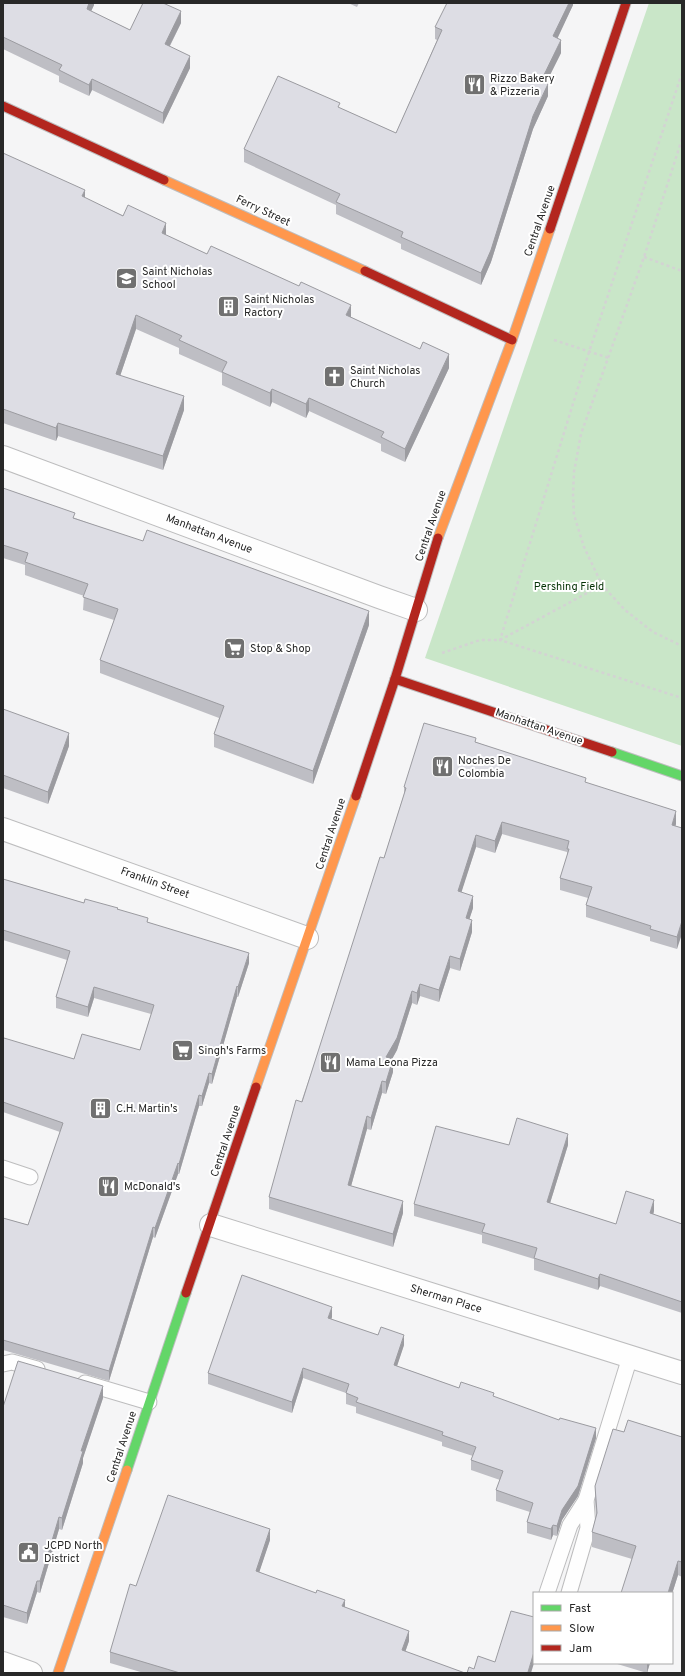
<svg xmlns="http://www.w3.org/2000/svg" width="685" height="1676" viewBox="0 0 685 1676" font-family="Overpass,sans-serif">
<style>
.green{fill:#c9e6c8}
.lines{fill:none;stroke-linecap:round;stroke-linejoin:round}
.lane-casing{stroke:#bdbdbe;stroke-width:17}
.street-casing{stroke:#bdbdbe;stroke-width:24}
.fast-casing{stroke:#bdbdbe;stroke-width:11}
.slow-casing{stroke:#bdbdbe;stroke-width:11}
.jam-casing{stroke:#bdbdbe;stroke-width:11}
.path{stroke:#d3d3d3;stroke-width:2.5;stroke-dasharray:3 3;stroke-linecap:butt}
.lane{stroke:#fefefe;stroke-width:15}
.street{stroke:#fefefe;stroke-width:22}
.fast{stroke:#63d668;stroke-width:9}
.slow{stroke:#ff974d;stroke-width:9}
.jam{stroke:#b3261e;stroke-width:9}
.wall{fill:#bebec4}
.shaded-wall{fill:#9b9ba0}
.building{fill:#dddde4;stroke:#9b9ba0}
.labels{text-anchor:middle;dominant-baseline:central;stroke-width:4;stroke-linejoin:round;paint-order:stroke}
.poi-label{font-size:11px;fill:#282828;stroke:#fff;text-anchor:start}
.street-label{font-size:11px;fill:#282828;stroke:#fff}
.park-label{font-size:11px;fill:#063307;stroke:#fff}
</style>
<rect width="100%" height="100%" fill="#f5f5f6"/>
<path class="green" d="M649,3H682V746L425,658Z"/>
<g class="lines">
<defs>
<g id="lane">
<path d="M3,1168L30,1177"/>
<path d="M3,1364L12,1362L37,1369"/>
<path d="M85,1383L149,1402"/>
<path d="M547,1593L570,1525L586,1500"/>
<path d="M569,1593L588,1528L586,1500L630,1357"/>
</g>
<g id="street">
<path d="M3,457L379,597L416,610"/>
<path d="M3,829L307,938"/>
<path d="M211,1225L682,1373"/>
<path d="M3,1663L31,1673"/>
</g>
<g id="fast">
<path d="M612,752L682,776"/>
<path d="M127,1470L186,1293"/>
</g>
<g id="slow">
<path d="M164,180L365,271"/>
<path d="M438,538L512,340L550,229"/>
<path d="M256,1087L356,796"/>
<path d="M58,1673L127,1470"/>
</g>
<g id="jam">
<path d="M3,106L164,180"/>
<path d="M550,229L626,3"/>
<path d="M365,271L512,340"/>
<path d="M395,679L612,752"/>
<path d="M356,796L395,679L438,538"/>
<path d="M186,1293L256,1087"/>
</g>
</defs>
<use href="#lane" class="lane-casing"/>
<use href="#street" class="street-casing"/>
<use href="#fast" class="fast-casing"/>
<use href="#slow" class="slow-casing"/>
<use href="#jam" class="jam-casing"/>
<g class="path">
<path d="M682,73L589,352L500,640L682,698"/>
<path d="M682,139L644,257L581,434L574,472L573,496L574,515L584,547L602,585L625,610L653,632L682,646"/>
<path d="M644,257L682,271"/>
<path d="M554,340L609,358"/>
<path d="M442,653L480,640H500L602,585"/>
</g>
<use href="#lane" class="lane"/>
<use href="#street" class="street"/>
<use href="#fast" class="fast"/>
<use href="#slow" class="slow"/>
<use href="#jam" class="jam"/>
</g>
<g class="wall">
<path d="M3,3H94V5L91,11L130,30L181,23L170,46L190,68L163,124L92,90L89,96L59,82V76L3,49Z"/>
<path d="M348,3H359L357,7Z"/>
<path d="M573,3V5L557,38L561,53L546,83L548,96L533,129L491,262L481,285L401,249V244L336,214V205L244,162V149L340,108L396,133L437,40L435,39V27Z"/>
<path d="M3,153L85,198L207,254L351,317L449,368L405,462L381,451V444L309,411L306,418L272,402L270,407L222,385V373L179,354V348L136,329L120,376L184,410L163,470L58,436L56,441L3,423Z"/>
<path d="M3,488L75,518L369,625L313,784L214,747V734L219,718L100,673V660L114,620L83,610L84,596L25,575V565L3,558Z"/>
<path d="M3,709L69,746L48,804L3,788Z"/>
<path d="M476,742L586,783L676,824L675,826L682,828L677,949L650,941V937L586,917V905L588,898L560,890V878L567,857V852L502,834L495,853L476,847L461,892L473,908L469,919L472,932L460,971L450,968L439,1002L420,996L417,1005L412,1003L397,1050L392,1059L393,1072L386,1094L382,1093L371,1130L367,1129L351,1186L403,1213L393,1247L269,1209V1197L384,858L404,794V787Z"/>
<path d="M3,879L84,903L118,909L148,922L249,963L238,997H237L212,1084L209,1083L202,1106H199L179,1174H178L155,1238L153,1237L109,1381L3,1350V1218L28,1225L60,1132L3,1112V1040L74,1059L140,1050L151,1014L94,998L88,1017L56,1008V997L67,960L3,940Z"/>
<path d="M509,1145H568L550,1203L616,1224L654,1211L653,1215L682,1224V1313L600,1286L598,1290L534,1270V1259L482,1243V1235L414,1216V1204Z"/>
<path d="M332,1317L331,1319L404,1345L397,1366L459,1388L494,1397L596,1438L578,1496L562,1520L557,1536L553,1535L551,1540L527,1533V1522L530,1512L496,1501V1490L500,1480L471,1470V1460L473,1456L442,1446V1442L356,1413V1407L346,1404V1393L303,1378L292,1413L208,1384V1373Z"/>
<path d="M103,1398L83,1458V1463L62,1530L59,1529L40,1593L37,1592L27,1624L3,1617V1407Z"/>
<path d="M624,1432L682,1437V1577L678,1575L672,1594V1593L632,1559L592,1547V1532L596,1516L595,1501V1486Z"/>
<path d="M270,1540L259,1572L345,1607L409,1641L405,1652L465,1673H144L110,1663V1652L136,1586Z"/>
<path d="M614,1663H650L647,1673Z"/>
</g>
<g class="shaded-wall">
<path d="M89,3H94V5L87,20V9Z"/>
<path d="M569,3H573V5L553,48V36Z"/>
<path d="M181,11V23L165,55V44Z"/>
<path d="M561,40V53L541,93V81Z"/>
<path d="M190,56V68L163,124V113Z"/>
<path d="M92,79V90L89,96V85Z"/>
<path d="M548,84V96L533,129L491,262L481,285V273L533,116Z"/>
<path d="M85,190V204L82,196Z"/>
<path d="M166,223V236L162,233Z"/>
<path d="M351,305V318L346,315Z"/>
<path d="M136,315V329L116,388V374Z"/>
<path d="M449,354V368L405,462V449Z"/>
<path d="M272,389V402L270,407V393Z"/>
<path d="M184,396V410L163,470V456Z"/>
<path d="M309,398V411L306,418V404Z"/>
<path d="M58,423V436L56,441V428Z"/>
<path d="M369,611V625L313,784V771Z"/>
<path d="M69,733V746L48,804V792Z"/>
<path d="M676,811V824L672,837V825Z"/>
<path d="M502,822V834L495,853V841Z"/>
<path d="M476,835V847L458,903V891Z"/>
<path d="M473,896V908L466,930V918Z"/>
<path d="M472,920V932L460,971V959Z"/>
<path d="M682,921V934L677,949V937Z"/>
<path d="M249,953V963L238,997V987Z"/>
<path d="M450,956V968L439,1002V990Z"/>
<path d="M420,984V996L417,1005V993Z"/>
<path d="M237,986V997L212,1084V1074Z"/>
<path d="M94,987V998L88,1017V1007Z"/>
<path d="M412,991V1003L397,1050L386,1070V1057Z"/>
<path d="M393,1059V1072L386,1094V1082Z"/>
<path d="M209,1073V1083L202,1106V1096Z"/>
<path d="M382,1081V1093L371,1130V1118Z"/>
<path d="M199,1095V1106L179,1174V1164Z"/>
<path d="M367,1116V1129L348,1197V1185Z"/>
<path d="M568,1134V1145L547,1213V1202Z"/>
<path d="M178,1163V1174L155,1238V1228Z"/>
<path d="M654,1200V1211L650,1225V1213Z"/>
<path d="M403,1201V1213L393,1247V1234Z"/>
<path d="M153,1227V1237L109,1381V1371Z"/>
<path d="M600,1274V1286L598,1290V1279Z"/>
<path d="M332,1307V1317L328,1329V1318Z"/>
<path d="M404,1335V1345L394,1375V1365Z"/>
<path d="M303,1368V1378L292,1413V1402Z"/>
<path d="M103,1386V1398L83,1458V1463L62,1530V1518L81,1451Z"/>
<path d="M596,1428V1438L578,1496L562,1520L557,1536V1526L562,1510Z"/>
<path d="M59,1517V1529L40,1593V1581Z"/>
<path d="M553,1525V1535L551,1540V1529Z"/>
<path d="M270,1529V1540L256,1582V1571Z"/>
<path d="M678,1561V1575L672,1594V1593H668Z"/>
<path d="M37,1581V1592L27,1624V1613Z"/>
<path d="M345,1600V1610L342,1606Z"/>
<path d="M409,1631V1641L402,1661V1650Z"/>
<path d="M534,1652V1663L531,1673L528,1672Z"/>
<path d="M647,1663H650L647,1673Z"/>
</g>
<g class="building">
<path d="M3,3H89L87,9L130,30L143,3H163L181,11L165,44L190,56L163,113L92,79L89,85L59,70L62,65L3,37Z"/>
<path d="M447,3H569L553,36L561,40L541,81L548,84L533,116L491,250L481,273L401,237L403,232L336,202L340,194L244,149L278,76L340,103L338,107L396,133L442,30L435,27Z"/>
<path d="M3,153L85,190L82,196L123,216L128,205L166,223L162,233L207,254L211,246L299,286L301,282L351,305L346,315L420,349L423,342L449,354L405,449L381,437L384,432L309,398L306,404L272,389L270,393L222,372L227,362L179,340L182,336L136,315L116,374L184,396L163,456L58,423L56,428L3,409Z"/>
<path d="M3,488L75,513L73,518L143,541L147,530L369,611L313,771L214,734L224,706L100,660L118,609L83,597L88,584L25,562L28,553L3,545Z"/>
<path d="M3,709L69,733L48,792L3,775Z"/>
<path d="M424,723L476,738L475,742L586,778L585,782L676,811L672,825L682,828V921L677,937L650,929L651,926L586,905L592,887L560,878L569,849H567L569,841L502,822L495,841L476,835L458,891L473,896L466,918L472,920L460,959L450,956L439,990L420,984L417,993L412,991L397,1038L386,1057L393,1059L386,1082L382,1081L371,1118L367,1116L348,1185L403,1201L393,1234L269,1197L296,1100L302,1102L380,857L384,858L406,788L404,787Z"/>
<path d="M3,879L84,903L85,899L118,908L117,909L148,918L147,922L249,953L238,987L237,986L212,1074L209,1073L202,1096L199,1095L179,1164L178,1163L155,1228L153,1227L109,1371L3,1340V1218L28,1225L63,1123L3,1102V1040L4,1038L74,1059L82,1034L140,1050L154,1005L94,987L88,1007L56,997L70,951L3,930Z"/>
<path d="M517,1118L568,1134L547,1202L616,1224L626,1191L654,1200L650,1213L682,1224V1302L600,1274L598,1279L534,1258L537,1248L482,1232L485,1224L414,1204L436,1126L509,1145Z"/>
<path d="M242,1275L332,1307L328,1318L378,1335L381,1327L404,1335L394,1365L459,1388L461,1382L494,1393L493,1396L559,1420L560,1418L596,1428L578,1486L562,1510L557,1526L553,1525L551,1529L527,1522L533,1503L496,1490L503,1471L471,1460L476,1447L442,1435L443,1432L356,1402L358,1398L346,1393L349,1384L303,1368L292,1402L208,1373Z"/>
<path d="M18,1361L103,1386L81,1451H83L62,1518L59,1517L40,1581H37L27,1613L3,1605V1407Z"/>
<path d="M628,1420L682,1437V1562L678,1561L668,1593H621L636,1546L592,1532L597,1513L595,1486L613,1429L624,1432Z"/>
<path d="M168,1495L270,1529L256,1571L316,1593L317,1590L345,1600L342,1606L409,1631L402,1650L465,1673H180L110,1652L130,1584L136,1586Z"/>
<path d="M511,1611L534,1617V1652L528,1672L531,1673H467L469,1667L474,1669L478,1656L495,1662Z"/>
</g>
<defs>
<symbol id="restaurant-square" viewBox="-11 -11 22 22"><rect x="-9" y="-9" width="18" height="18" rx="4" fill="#707070" stroke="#fff"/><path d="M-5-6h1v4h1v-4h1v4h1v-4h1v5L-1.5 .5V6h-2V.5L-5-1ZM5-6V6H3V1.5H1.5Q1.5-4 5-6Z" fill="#fff"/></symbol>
<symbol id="school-square" viewBox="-11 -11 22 22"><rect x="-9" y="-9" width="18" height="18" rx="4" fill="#707070" stroke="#fff"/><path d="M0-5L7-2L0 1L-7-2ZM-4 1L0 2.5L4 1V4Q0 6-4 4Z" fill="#fff"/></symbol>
<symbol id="building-square" viewBox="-11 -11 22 22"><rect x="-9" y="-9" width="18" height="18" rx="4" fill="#707070" stroke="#fff"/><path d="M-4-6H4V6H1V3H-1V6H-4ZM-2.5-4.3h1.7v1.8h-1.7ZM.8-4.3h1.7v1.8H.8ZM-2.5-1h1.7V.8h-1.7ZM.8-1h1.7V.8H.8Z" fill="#fff"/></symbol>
<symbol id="church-square" viewBox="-11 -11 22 22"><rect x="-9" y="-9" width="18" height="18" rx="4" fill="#707070" stroke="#fff"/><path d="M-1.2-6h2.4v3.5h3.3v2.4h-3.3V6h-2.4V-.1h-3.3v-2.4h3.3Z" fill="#fff"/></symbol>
<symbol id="supermarket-square" viewBox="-11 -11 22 22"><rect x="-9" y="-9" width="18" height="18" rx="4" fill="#707070" stroke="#fff"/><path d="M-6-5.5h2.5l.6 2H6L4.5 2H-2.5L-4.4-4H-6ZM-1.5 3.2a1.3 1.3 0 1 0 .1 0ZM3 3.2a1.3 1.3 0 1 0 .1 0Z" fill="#fff"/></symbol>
<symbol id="civic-square" viewBox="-11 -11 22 22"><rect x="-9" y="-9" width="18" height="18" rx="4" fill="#707070" stroke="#fff"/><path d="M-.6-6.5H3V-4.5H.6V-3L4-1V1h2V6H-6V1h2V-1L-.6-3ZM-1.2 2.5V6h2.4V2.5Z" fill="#fff"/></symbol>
</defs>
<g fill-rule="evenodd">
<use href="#restaurant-square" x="462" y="72" width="25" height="25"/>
<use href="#school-square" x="114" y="266" width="25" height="25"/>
<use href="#building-square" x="216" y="294" width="25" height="25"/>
<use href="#church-square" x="322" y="364" width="25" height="25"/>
<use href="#supermarket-square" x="222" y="636" width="25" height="25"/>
<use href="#restaurant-square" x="430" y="754" width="25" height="25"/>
<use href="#supermarket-square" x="170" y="1038" width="25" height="25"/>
<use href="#restaurant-square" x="318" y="1050" width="25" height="25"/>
<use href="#building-square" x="88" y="1096" width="25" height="25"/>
<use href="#restaurant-square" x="96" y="1174" width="25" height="25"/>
<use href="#civic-square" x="16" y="1540" width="25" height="25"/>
</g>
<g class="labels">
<g class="poi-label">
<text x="490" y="79">Rizzo Bakery<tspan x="490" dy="13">&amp; Pizzeria</tspan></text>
<text x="142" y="272">Saint Nicholas<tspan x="142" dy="13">School</tspan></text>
<text x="244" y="300">Saint Nicholas<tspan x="244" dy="13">Ractory</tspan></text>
<text x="350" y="371">Saint Nicholas<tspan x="350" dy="13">Church</tspan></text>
<text x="250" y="649">Stop &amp; Shop</text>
<text x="458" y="761">Noches De<tspan x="458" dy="13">Colombia</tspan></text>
<text x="198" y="1051">Singh's Farms</text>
<text x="346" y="1063">Mama Leona Pizza</text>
<text x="116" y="1109">C.H. Martin's</text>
<text x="124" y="1187">McDonald's</text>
<text x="44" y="1546">JCPD North<tspan x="44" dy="13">District</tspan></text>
</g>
<g class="street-label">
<text transform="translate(263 211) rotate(25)">Ferry Street</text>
<text transform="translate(540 221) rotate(-71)">Central Avenue</text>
<text transform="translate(431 526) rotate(-71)">Central Avenue</text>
<text transform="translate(209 534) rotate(21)">Manhattan Avenue</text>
<text transform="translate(539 727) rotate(19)">Manhattan Avenue</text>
<text transform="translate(331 834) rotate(-72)">Central Avenue</text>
<text transform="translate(155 883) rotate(20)">Franklin Street</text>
<text transform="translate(226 1141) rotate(-72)">Central Avenue</text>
<text transform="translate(446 1299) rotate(17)">Sherman Place</text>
<text transform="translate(122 1447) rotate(-72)">Central Avenue</text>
</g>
<g class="park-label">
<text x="569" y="587">Pershing Field</text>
</g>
</g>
<rect width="685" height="1676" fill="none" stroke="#282828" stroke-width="8"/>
<rect x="533" y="1592" width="140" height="72" fill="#ffffff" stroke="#a9a9a9"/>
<rect x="541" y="1605" width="20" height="6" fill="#63d668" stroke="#a9a9a9"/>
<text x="569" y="1612" font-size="12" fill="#282828">Fast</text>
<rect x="541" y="1625" width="20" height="6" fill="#ff974d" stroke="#a9a9a9"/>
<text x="569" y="1632" font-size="12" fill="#282828">Slow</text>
<rect x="541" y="1645" width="20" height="6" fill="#b3261e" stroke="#a9a9a9"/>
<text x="569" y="1652" font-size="12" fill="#282828">Jam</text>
</svg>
